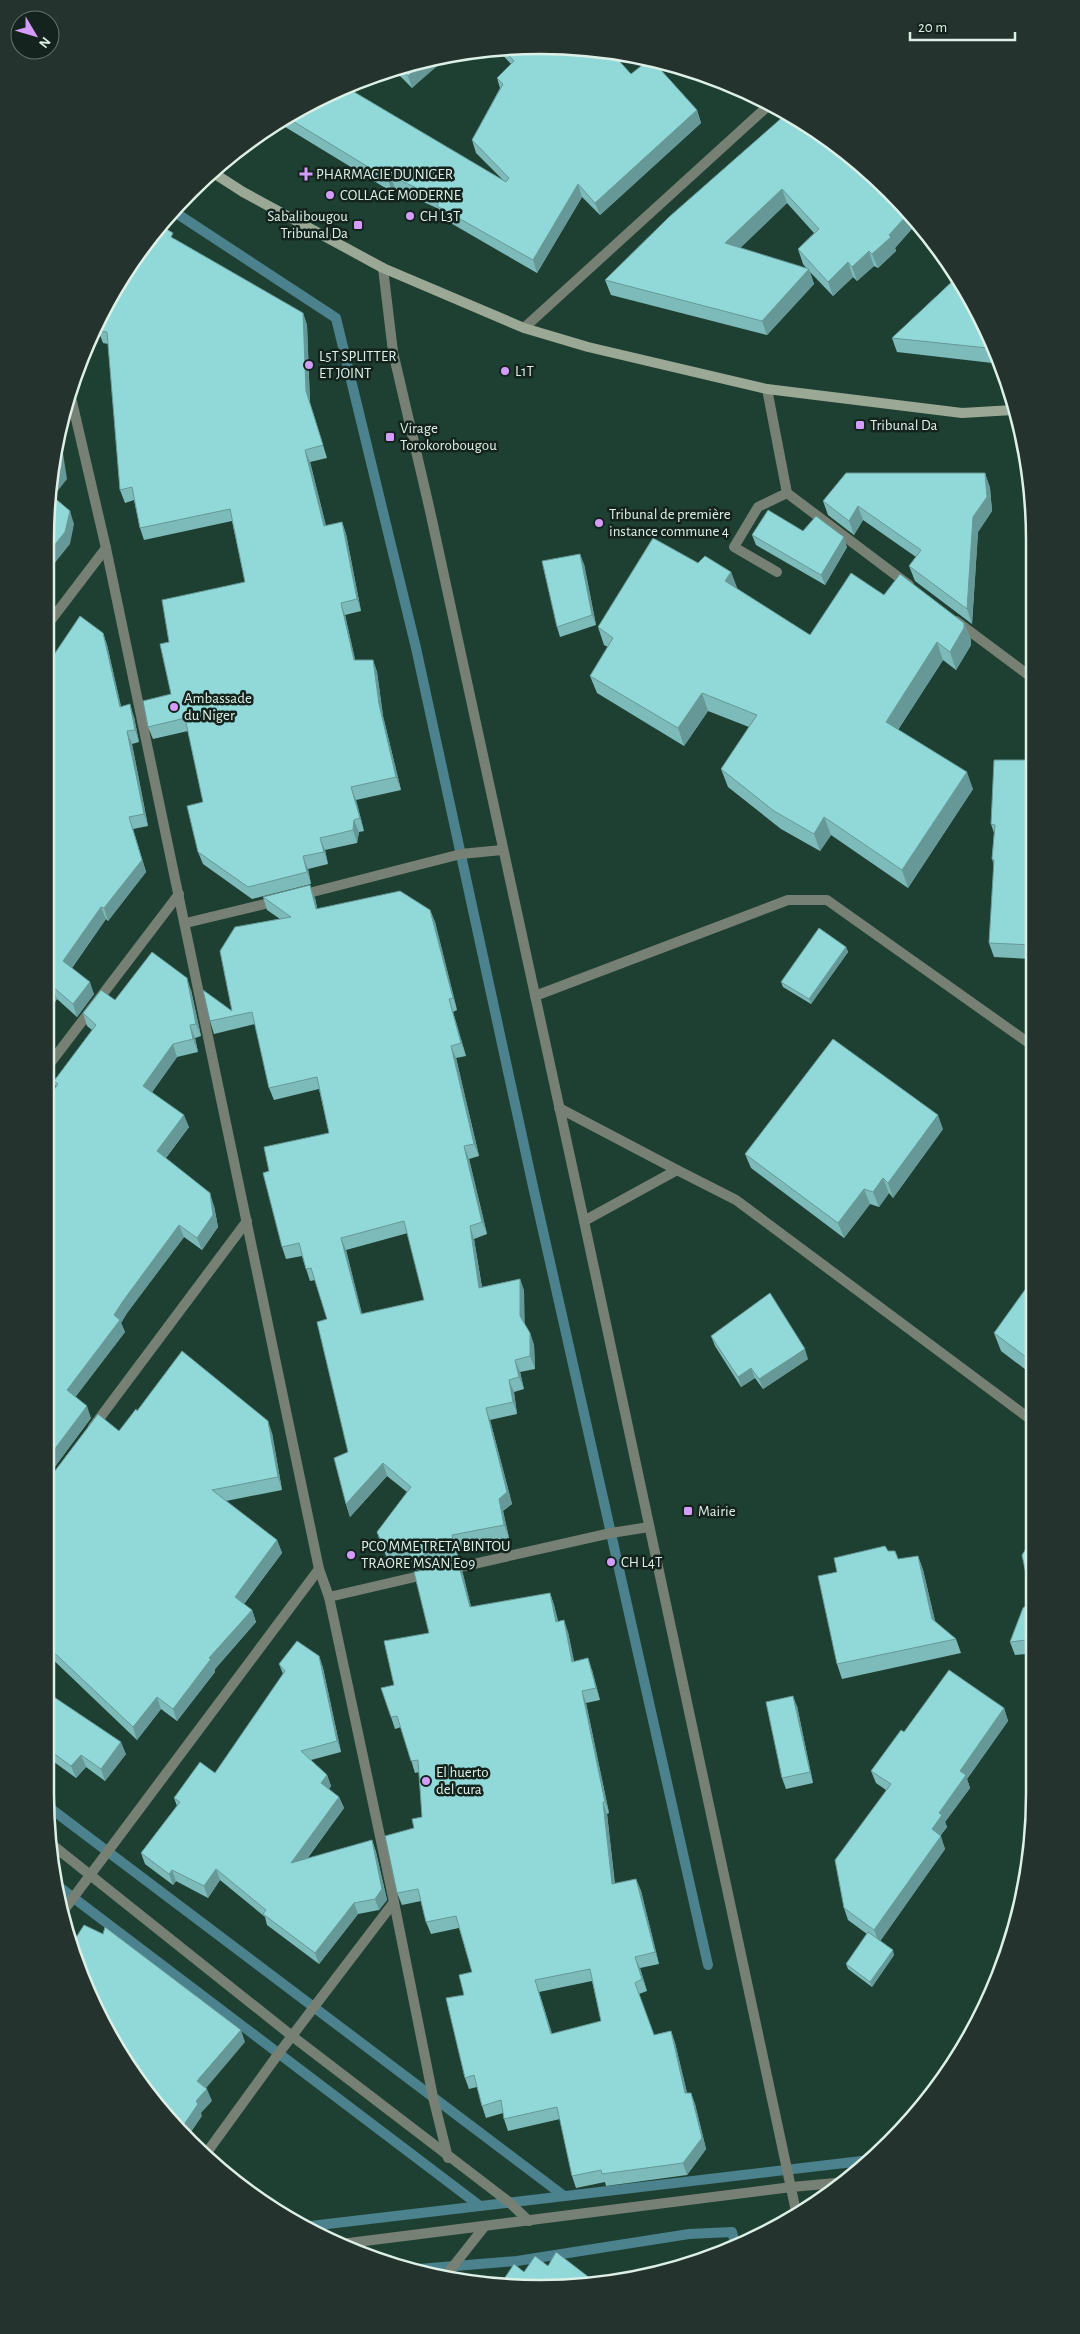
<svg xmlns="http://www.w3.org/2000/svg" width="1080" height="2334" viewBox="0 0 1080 2334" font-family="'Alegreya Sans',sans-serif">
<style>
.lines{fill:none;stroke-linecap:round;stroke-linejoin:round}
.stream{stroke:#4b828e;stroke-width:10}
.lane{stroke:#778074;stroke-width:10}
.street{stroke:#778074;stroke-width:10}
.secondary{stroke:#9aa895;stroke-width:10}
.wall{fill:#7dbbba;fill-rule:evenodd}
.shaded-wall{fill:#669897}
.building{fill:#91d9d8;stroke:#669897;fill-rule:evenodd}
.poi-dot{fill:#d49cfc;stroke:#14231d;stroke-width:2}
.labels{text-anchor:middle;dominant-baseline:central;stroke-width:5;stroke-linejoin:round;paint-order:stroke}
.poi-label{font-size:15px;fill:#ddf0e7;stroke:#14231d;text-anchor:start}
.rim{fill:none;stroke:#ddf0e7;stroke-width:2.5}
</style>
<rect width="100%" height="100%" fill="#1e4032"/>
<g class="lines">
<g class="stream">
<path d="M173,211L336,318L416,648L532,1182L708,1965"/>
<path d="M46,1805L564,2196"/>
<path d="M54,1883L480,2206"/>
<path d="M302,2227L870,2160"/>
<path d="M406,2270L517,2261L689,2234L732,2232L736,2246"/>
</g>
<path class="lane" d="M777,572L734,547L758,507L787,493"/>
<g class="street">
<path d="M383,268L393,352L430,511L584,1221L797,2216"/>
<path d="M524,328L769,105"/>
<path d="M767,389L787,493L909,585"/>
<path d="M70,393L106,548L319,1569L329,1597L394,1902L433,2097L448,2158"/>
<path d="M956,621L1031,677"/>
<path d="M45,628L106,548"/>
<path d="M301,895L461,854L502,850"/>
<path d="M186,923L277,901"/>
<path d="M535,996L788,900H827L1033,1046"/>
<path d="M45,1070L179,894"/>
<path d="M559,1108L677,1170"/>
<path d="M584,1221L677,1170L736,1200L1034,1422"/>
<path d="M93,1427L247,1221"/>
<path d="M447,1570L611,1533L649,1527"/>
<path d="M329,1597L428,1574"/>
<path d="M50,1843L292,2036L509,2202L529,2221"/>
<path d="M61,1914L319,1569"/>
<path d="M205,2155L279,2053L394,1902"/>
<path d="M341,2244L792,2187L846,2182"/>
<path d="M443,2279L485,2226"/>
</g>
<path class="secondary" d="M212,172L243,192L383,268L524,328L588,347L767,389L962,413L1013,410"/>
</g>
<g class="wall">
<path d="M540,45L631,74L697,110L701,123L600,215L582,197L537,273L442,218L439,209L395,189L392,192L277,122L344,86L503,180L476,153L472,140L500,88L497,78L511,64L497,49Z"/>
<path d="M443,55L412,88L394,70Z"/>
<path d="M841,147L917,223L895,248L896,251L878,268L874,266L857,281L853,277L833,296L810,272L814,284L767,335L611,295L605,280ZM787,203L814,233L798,249L803,264L807,269L740,248Z"/>
<path d="M175,239L303,313L307,325L310,403L327,458L310,462L326,526L342,522L346,534L361,611L345,615L355,660H373L377,672L383,716L401,790L356,800L364,831L359,832L357,843L325,850L328,864L308,869L311,884L252,899L203,864L198,852L203,802L188,731L153,739L148,727L171,694L169,642L245,582L232,521L144,540L140,528L134,500L125,503L120,490L108,344L103,343L100,335L90,337L128,265Z"/>
<path d="M956,278L997,350L1001,364L897,352L892,338Z"/>
<path d="M985,473L990,488L992,511L978,532L972,624L915,581L909,566L916,557L863,520L854,535L828,515L823,501Z"/>
<path d="M803,531L847,547L825,585L756,545L752,535Z"/>
<path d="M698,563L731,572L737,589L810,635L884,595L964,623L971,640V645L956,670L943,660L898,730L973,789L908,888L831,835L820,851L781,829L728,787L721,769L749,727L708,711L684,746L597,693L590,676L608,647L604,645L598,627Z"/>
<path d="M584,564L596,625L560,637L557,627Z"/>
<path d="M103,633L107,645L121,707L134,717L139,742L132,744L148,826L133,829L146,872L108,921L106,919L72,968L94,994L77,1017L57,999L45,1016V668Z"/>
<path d="M1032,760V959L994,957L989,943L994,865L992,859L994,833L991,824Z"/>
<path d="M263,897L315,898L317,908L430,910L435,922L457,1010L453,1012L466,1056L456,1058L479,1156L469,1159L487,1234L474,1239L482,1287L520,1279L524,1291V1324L530,1333L534,1345L535,1369L520,1372L524,1389L514,1392L517,1414L490,1420L512,1504L503,1511L509,1538L456,1548L459,1560L415,1570L410,1558L390,1564L381,1545L377,1532L407,1492L387,1476L350,1517L346,1504L348,1452L327,1319L315,1280L310,1281L302,1256L286,1259L282,1247L269,1171L329,1133L319,1089L274,1100L269,1088L255,1024L214,1034L210,1021L232,1011L280,919L267,910ZM408,1233L424,1300L362,1314L346,1250Z"/>
<path d="M846,947L848,952L811,1004L783,987L781,982Z"/>
<path d="M191,990L201,1036L195,1038L198,1052L177,1057L152,1092L189,1127L166,1158L214,1206L218,1227L202,1250L184,1237L127,1313L121,1323L125,1332L75,1397L91,1418L45,1480L46,1121L45,1103L56,1087L54,1081L92,1030L87,1026L83,1013L115,1000Z"/>
<path d="M943,1129L893,1198L889,1193L879,1207L870,1204L844,1238L751,1168L745,1154Z"/>
<path d="M1033,1291L1034,1376L1001,1351L994,1333Z"/>
<path d="M711,1336L808,1359L763,1389L755,1378L741,1387L715,1346Z"/>
<path d="M137,1411L272,1433L282,1490L226,1501L277,1540L282,1553L244,1604L252,1610L256,1622L215,1669V1672L177,1721L161,1709L137,1740L45,1652V1484L119,1431Z"/>
<path d="M1034,1541L1035,1653L1015,1655L1010,1642L1032,1602Z"/>
<path d="M918,1556L923,1570L935,1621L956,1639L961,1653L842,1679L837,1664V1572Z"/>
<path d="M458,1562L463,1574L471,1607L550,1593L554,1605L558,1621L568,1632L574,1661L592,1670L600,1700L586,1703L609,1813L607,1814L615,1884L636,1879L641,1891L659,1964L640,1968L647,1991L639,1994L654,2035L671,2031L675,2043L687,2093H691L695,2104L706,2149L687,2175L606,2186L605,2182L576,2188L572,2176L560,2119L508,2131L504,2119L503,2113L486,2118L482,2106L477,2087L469,2089L465,2078L464,1995L472,1972L459,1928L431,1934L426,1922L421,1901L402,1905L397,1893L414,1828L422,1817L419,1772L415,1773L401,1727L395,1729L391,1717L394,1685L429,1633ZM592,1981L601,2021L552,2034L539,1992Z"/>
<path d="M319,1656L323,1668L341,1752L311,1760L327,1775L331,1786L329,1789L339,1797L344,1808L307,1859L372,1840L376,1852L387,1900L379,1910L358,1914L319,1964L267,1925L265,1917L220,1880L208,1898L176,1881L173,1885L145,1864L141,1853L177,1806L174,1798L215,1773L283,1674L279,1664Z"/>
<path d="M45,1691L126,1754L105,1781L86,1767L76,1778L50,1759L45,1765Z"/>
<path d="M797,1706L813,1783L786,1789L782,1778Z"/>
<path d="M1004,1708L1008,1721L967,1779L970,1788L945,1822L947,1827L940,1836L945,1849L880,1941L894,1955L872,1987L848,1969L846,1964L867,1934L848,1920L844,1908L886,1790L876,1783L871,1771L904,1732Z"/>
</g>
<g class="shaded-wall">
<path d="M451,54L412,88L408,76L426,60L443,55Z"/>
<path d="M697,110L701,123L600,215L595,203Z"/>
<path d="M391,176L395,189L392,192L388,179Z"/>
<path d="M578,184L582,197L537,273L533,260Z"/>
<path d="M782,189L787,203L730,258L725,243Z"/>
<path d="M908,214L917,223L895,248L896,251L878,268L872,254Z"/>
<path d="M869,251L874,266L857,281L852,267Z"/>
<path d="M848,262L853,277L833,296L828,282Z"/>
<path d="M809,269L814,284L767,335L762,321Z"/>
<path d="M303,313L307,325L310,403L327,458L306,391Z"/>
<path d="M57,435L62,447L67,479L49,502Z"/>
<path d="M305,450L310,462L329,538L324,526Z"/>
<path d="M985,473L990,488L992,511L978,532L972,624L967,609L973,517Z"/>
<path d="M858,506L863,520L854,535L849,521Z"/>
<path d="M70,511L74,524L70,544L45,575V557Z"/>
<path d="M342,522L346,534L361,611L357,599Z"/>
<path d="M844,537L847,547L825,585L821,575Z"/>
<path d="M580,554L584,564L596,625L592,615Z"/>
<path d="M731,572L738,590L725,581Z"/>
<path d="M341,603L345,615L358,672L354,660Z"/>
<path d="M964,623L971,640V645L956,670L950,652Z"/>
<path d="M103,633L107,645L124,719L120,707Z"/>
<path d="M937,642L943,660L892,739L886,722Z"/>
<path d="M373,660L377,672L383,716L401,790L396,777L379,704Z"/>
<path d="M702,693L708,711L684,746L678,728Z"/>
<path d="M130,704L134,717L139,742L135,730Z"/>
<path d="M127,731L132,744L148,826L144,814Z"/>
<path d="M967,772L973,789L908,888L902,870Z"/>
<path d="M351,787L356,800L364,831L360,818Z"/>
<path d="M129,817L133,829L146,872L108,921L104,908Z"/>
<path d="M824,817L831,835L820,851L814,834Z"/>
<path d="M354,820L359,832L357,843L353,830Z"/>
<path d="M320,838L325,850L328,864L324,852Z"/>
<path d="M303,856L308,869L311,884L307,872Z"/>
<path d="M310,885L315,898L320,921L316,909Z"/>
<path d="M101,907L106,919L67,974L63,961Z"/>
<path d="M430,910L435,922L457,1010L453,998Z"/>
<path d="M846,947L848,952L811,1004L809,999Z"/>
<path d="M187,978L191,990L201,1036L196,1024Z"/>
<path d="M90,982L94,994L77,1017L73,1004Z"/>
<path d="M53,987L57,999L45,1016V998Z"/>
<path d="M449,999L453,1012L466,1056L461,1043Z"/>
<path d="M190,1025L195,1038L198,1052L193,1039Z"/>
<path d="M173,1044L177,1057L148,1098L143,1086Z"/>
<path d="M451,1046L456,1058L479,1156L474,1144Z"/>
<path d="M184,1115L189,1127L161,1164L157,1151Z"/>
<path d="M938,1115L943,1129L893,1198L888,1183Z"/>
<path d="M464,1146L469,1159L487,1234L482,1222Z"/>
<path d="M883,1178L889,1193L879,1207L873,1192Z"/>
<path d="M864,1189L870,1204L844,1238L838,1223Z"/>
<path d="M210,1193L214,1206L218,1227L202,1250L197,1238Z"/>
<path d="M179,1225L184,1237L127,1313L121,1323L125,1332L71,1403L67,1390L123,1301Z"/>
<path d="M470,1226L474,1239L484,1300L479,1288Z"/>
<path d="M341,1238L346,1250L365,1327L361,1314Z"/>
<path d="M520,1279L524,1291L525,1329L520,1316Z"/>
<path d="M530,1333L534,1345L535,1369L530,1356Z"/>
<path d="M805,1349L808,1359L763,1389L759,1379Z"/>
<path d="M515,1360L520,1372L524,1389L519,1377Z"/>
<path d="M751,1368L755,1378L741,1387L738,1377Z"/>
<path d="M509,1380L514,1392L517,1414L513,1402Z"/>
<path d="M87,1406L91,1418L45,1480V1462Z"/>
<path d="M486,1408L490,1420L512,1504L503,1511L509,1538L504,1525L499,1499Z"/>
<path d="M268,1421L272,1433L282,1490L278,1477Z"/>
<path d="M383,1463L387,1476L350,1517L346,1504Z"/>
<path d="M452,1535L456,1548L459,1560L455,1548Z"/>
<path d="M277,1540L282,1553L239,1610L235,1597Z"/>
<path d="M918,1556L923,1570L938,1634L932,1619Z"/>
<path d="M458,1562L463,1574L474,1619L470,1607Z"/>
<path d="M550,1593L554,1605L560,1634L556,1622Z"/>
<path d="M252,1610L256,1622L215,1669V1672L177,1721L173,1709L209,1658Z"/>
<path d="M564,1620L568,1632L576,1673L572,1662Z"/>
<path d="M319,1656L323,1668L341,1752L337,1741Z"/>
<path d="M588,1658L592,1670L600,1700L596,1688Z"/>
<path d="M582,1691L586,1703L609,1813L605,1802Z"/>
<path d="M793,1696L797,1706L813,1783L810,1772Z"/>
<path d="M157,1697L161,1709L137,1740L133,1727Z"/>
<path d="M1004,1708L1008,1721L967,1779L970,1788L945,1822L947,1827L936,1842L932,1829L939,1813L960,1771Z"/>
<path d="M121,1742L126,1754L105,1781L101,1769Z"/>
<path d="M45,1747L50,1759L45,1765Z"/>
<path d="M81,1755L86,1767L76,1778L71,1766Z"/>
<path d="M327,1775L331,1786L325,1794L321,1783Z"/>
<path d="M339,1797L344,1808L295,1874L291,1863Z"/>
<path d="M603,1802L607,1814L616,1896L612,1884Z"/>
<path d="M941,1836L945,1849L879,1943L874,1930Z"/>
<path d="M372,1840L376,1852L387,1900L379,1910L375,1899Z"/>
<path d="M216,1869L220,1880L208,1898L204,1886Z"/>
<path d="M172,1870L176,1881L173,1885L169,1874Z"/>
<path d="M636,1879L641,1891L659,1964L655,1952Z"/>
<path d="M354,1903L358,1914L319,1964L315,1953Z"/>
<path d="M893,1950L894,1955L872,1987L870,1982Z"/>
<path d="M635,1957L640,1968L647,1991L642,1979Z"/>
<path d="M535,1980L539,1992L556,2046L551,2034Z"/>
<path d="M241,2030L245,2042L202,2093L197,2081Z"/>
<path d="M671,2031L675,2043L690,2105L685,2093Z"/>
<path d="M207,2089L212,2101L201,2113L202,2116L187,2138L181,2129L196,2101Z"/>
<path d="M691,2093L695,2104L706,2149L687,2175L683,2163Z"/>
<path d="M192,2137L196,2146L189,2141Z"/>
</g>
<g class="building">
<path d="M540,45L611,52L631,74L650,59H651L697,110L595,203L578,184L533,260L437,206L440,199L391,176L388,179L286,117L344,86L506,182L509,178L472,140L503,84L497,78L514,61L503,49Z"/>
<path d="M426,60L408,76L400,68Z"/>
<path d="M785,115L841,147L908,214L889,235L891,237L872,254L869,251L852,267L848,262L828,282L798,249L819,229L782,189L725,243L809,269L762,321L605,280L669,217Z"/>
<path d="M161,226L173,233L171,237L303,313L306,391L323,445L305,450L324,526L342,522L357,599L341,603L354,660H373L379,704L396,777L351,787L360,818L354,820L353,830L320,838L324,852L303,856L307,872L248,887L198,852L187,806L203,802L185,718L148,727L143,701L171,694L160,644L169,642L162,600L245,582L230,509L140,528L132,487L120,490L107,332L99,331L97,323L128,265Z"/>
<path d="M956,278L997,349L892,338Z"/>
<path d="M57,435L62,466L51,480L54,444Z"/>
<path d="M846,473H985L987,497L973,517L967,609L909,566L921,550L858,506L849,521L823,501Z"/>
<path d="M50,494L70,511L65,532L45,557V540Z"/>
<path d="M768,510L803,531L816,516L844,537L821,575L752,535Z"/>
<path d="M653,538L698,563L705,556L731,572L725,581L810,635L851,573L884,595L900,574L964,623V628L950,652L937,642L886,722L967,772L902,870L824,817L814,834L774,811L721,769L757,715L702,693L678,728L590,676L613,638L598,627Z"/>
<path d="M580,554L592,615L557,627L542,561Z"/>
<path d="M80,616L103,633L120,707L130,704L135,730L127,731L144,814L129,817L142,860L104,908L101,907L63,961L90,982L73,1004L53,987L45,998V668Z"/>
<path d="M994,760H1032V945L989,943L994,860L992,859L995,825L991,824Z"/>
<path d="M310,885L316,909L400,891L430,910L453,998L449,999L461,1043L451,1046L474,1144L464,1146L482,1222L470,1226L479,1288L520,1279V1316L530,1333V1356L515,1360L519,1377L509,1380L513,1402L486,1408L507,1492L499,1499L504,1525L452,1535L455,1548L410,1558L407,1546L386,1552L377,1532L411,1487L383,1463L346,1504L334,1458L348,1452L317,1322L327,1319L311,1268L306,1269L299,1243L282,1247L263,1173L269,1171L264,1147L329,1133L317,1077L269,1088L252,1012L210,1021L203,990L232,1011L220,951L235,927L291,917L263,897ZM404,1221L424,1300L361,1314L341,1238Z"/>
<path d="M819,928L846,947L809,999L781,982Z"/>
<path d="M152,952L187,978L196,1024L190,1025L193,1039L173,1044L143,1086L184,1115L157,1151L210,1193L213,1215L197,1238L179,1225L123,1301L114,1315L120,1320L67,1390L87,1406L45,1462V1122L49,1116L45,1112V1103L58,1084L54,1081L96,1025L83,1013L101,990L115,1000Z"/>
<path d="M833,1039L938,1115L888,1183L883,1178L873,1192L864,1189L838,1223L745,1154Z"/>
<path d="M1027,1287L1033,1291L1034,1363L994,1333Z"/>
<path d="M770,1293L805,1349L759,1379L751,1368L738,1377L711,1336Z"/>
<path d="M182,1351L268,1421L278,1477L212,1490L277,1540L235,1597L252,1610L209,1658L211,1659L173,1709L157,1697L133,1727L45,1644V1484L98,1414L119,1431L136,1409L137,1411Z"/>
<path d="M1032,1540L1034,1541V1639L1010,1642L1023,1608L1032,1602L1022,1555Z"/>
<path d="M885,1546L888,1551H895L898,1559L918,1556L932,1619L956,1639L837,1664L818,1576L837,1572L834,1558Z"/>
<path d="M458,1562L470,1607L550,1593L556,1622L564,1620L572,1662L588,1658L596,1688L582,1691L605,1802H603L612,1884L636,1879L655,1952L635,1957L642,1979L635,1983L654,2035L671,2031L685,2093H691L702,2138L683,2163L602,2174L601,2170L572,2176L557,2107L504,2119L501,2100L482,2106L474,2075L465,2078L446,1998L464,1995L459,1975L472,1972L456,1916L426,1922L418,1889L397,1893L385,1836L414,1828L412,1819L422,1817L418,1760L411,1761L397,1716L391,1717L381,1688L394,1685L384,1641L429,1633L414,1572ZM590,1969L601,2021L551,2034L535,1980Z"/>
<path d="M297,1641L319,1656L337,1741L301,1751L327,1775L321,1783L339,1797L291,1863L372,1840L382,1889L375,1899L354,1903L315,1953L263,1914L266,1910L216,1869L204,1886L172,1870L169,1874L141,1853L180,1802L174,1798L200,1762L215,1773L285,1671L279,1664Z"/>
<path d="M949,1670L1004,1708L960,1771L966,1775L939,1813L942,1815L932,1829L941,1836L874,1930L844,1908L835,1860L891,1784L871,1771L901,1730L904,1732Z"/>
<path d="M45,1691L121,1742L101,1769L81,1755L71,1766L45,1747Z"/>
<path d="M793,1696L810,1772L782,1778L766,1702Z"/>
<path d="M84,1925L103,1934L105,1927L241,2030L197,2081L207,2089L196,2101L198,2104L181,2129L192,2137L189,2141L168,2120L111,2041L71,1953L70,1947Z"/>
<path d="M868,1932L893,1950L870,1982L846,1964Z"/>
<path d="M556,2252L599,2285L540,2289L500,2285L514,2264L524,2272L535,2256L548,2266Z"/>
<path d="M478,2276L490,2284L473,2282Z"/>
</g>
<g class="poi-dot">
<path d="M303.5 166.5h5v5h5v5h-5v5h-5v-5h-5v-5h5z"/>
<circle cx="330" cy="195" r="5"/>
<circle cx="410" cy="216" r="5"/>
<rect x="353" y="220" width="10" height="10" rx="2.5"/>
<circle cx="309" cy="365" r="5"/>
<circle cx="505" cy="371" r="5"/>
<rect x="855" y="420" width="10" height="10" rx="2.5"/>
<rect x="385" y="432" width="10" height="10" rx="2.5"/>
<circle cx="599" cy="523" r="5"/>
<circle cx="174" cy="707" r="5"/>
<rect x="683" y="1506" width="10" height="10" rx="2.5"/>
<circle cx="351" cy="1555" r="5"/>
<circle cx="611" cy="1562" r="5"/>
<circle cx="426" cy="1781" r="5"/>
</g>
<g class="labels">
<g class="poi-label">
<text x="316" y="174">PHARMACIE DU NIGER</text>
<text x="340" y="195">COLLAGE MODERNE</text>
<text x="348" y="216" text-anchor="end">Sabalibougou<tspan x="348" dy="17">Tribunal Da</tspan></text>
<text x="420" y="216">CH L3T</text>
<text x="319" y="356">L5T SPLITTER<tspan x="319" dy="17">ET JOINT</tspan></text>
<text x="515" y="371">L1T</text>
<text x="870" y="425">Tribunal Da</text>
<text x="400" y="428">Virage<tspan x="400" dy="17">Torokorobougou</tspan></text>
<text x="609" y="514">Tribunal de première<tspan x="609" dy="17">instance commune 4</tspan></text>
<text x="184" y="698">Ambassade<tspan x="184" dy="17">du Niger</tspan></text>
<text x="698" y="1511">Mairie</text>
<text x="361" y="1546">PCO MME TRETA BINTOU<tspan x="361" dy="17">TRAORE MSAN E09</tspan></text>
<text x="621" y="1562">CH L4T</text>
<text x="436" y="1772">El huerto<tspan x="436" dy="17">del cura</tspan></text>
</g>
</g>
<path d="M0 0H1080V2334H0ZM540 54H540A486 486 0 0 1 1026 540V1794A486 486 0 0 1 540 2280H540A486 486 0 0 1 54 1794V540A486 486 0 0 1 540 54Z" fill="#24332d" fill-rule="evenodd"/>
<path class="rim" d="M540 54H540A486 486 0 0 1 1026 540V1794A486 486 0 0 1 540 2280H540A486 486 0 0 1 54 1794V540A486 486 0 0 1 540 54Z"/>
<g transform="translate(35 35) rotate(128)"><circle r="24" fill="#14231d" stroke="#64756e"/>
<path d="M0-4L9 19L0 12L-9 19Z" fill="#d49cfc"/>
<text y="-8" font-size="14" font-weight="bold" text-anchor="middle" fill="#ddf0e7">N</text>
</g>
<path d="M910 32v8h105v-8" fill="none" stroke="#ddf0e7" stroke-width="2.5"/>
<text x="918" y="32" font-size="15" fill="#ddf0e7" stroke="#14231d" stroke-width="4" paint-order="stroke">20 m</text>
</svg>
